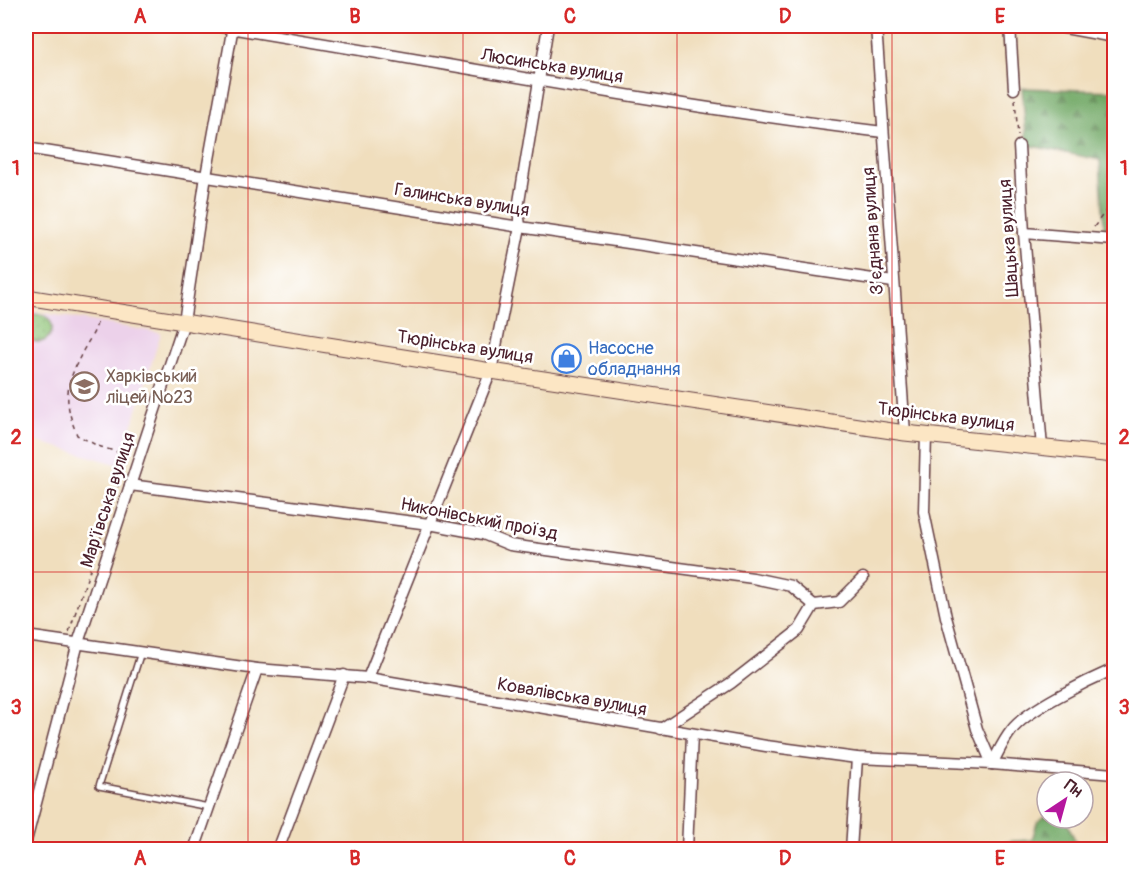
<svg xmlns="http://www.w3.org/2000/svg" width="1140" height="875" viewBox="0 0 1140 875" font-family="Pangolin,sans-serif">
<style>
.built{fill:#ecd1ea}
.grass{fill:url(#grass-dots);stroke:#6c7150;stroke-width:1.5}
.forest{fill:url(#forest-firs);stroke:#5e6448;stroke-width:1.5}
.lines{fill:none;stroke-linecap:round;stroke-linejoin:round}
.service-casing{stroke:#633c41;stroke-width:8}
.minor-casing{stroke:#633c41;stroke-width:13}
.secondary-casing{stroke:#633c41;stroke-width:17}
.path{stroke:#633c41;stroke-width:1.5;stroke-dasharray:4.5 4.5;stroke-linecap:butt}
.service{stroke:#fff;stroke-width:5}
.minor{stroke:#fff;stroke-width:10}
.secondary{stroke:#fce6c4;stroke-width:15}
.grid{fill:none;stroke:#d62828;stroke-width:1.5;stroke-opacity:0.55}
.labels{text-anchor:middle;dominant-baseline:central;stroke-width:5;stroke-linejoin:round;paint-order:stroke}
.street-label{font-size:18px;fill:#4a1f2b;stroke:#fff}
.shop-label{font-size:18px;fill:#366cbe;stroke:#fff;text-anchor:start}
.education-label{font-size:18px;fill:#785e54;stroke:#fff;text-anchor:start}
.neatline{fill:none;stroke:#d62828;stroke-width:2}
.grid-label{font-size:20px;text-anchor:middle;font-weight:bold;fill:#d62828}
</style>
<defs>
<pattern id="grass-dots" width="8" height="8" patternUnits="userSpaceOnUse" patternTransform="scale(1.5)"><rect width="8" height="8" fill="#8dc375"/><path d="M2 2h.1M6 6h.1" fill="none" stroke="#759e60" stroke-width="1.8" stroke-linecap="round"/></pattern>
<pattern id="forest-firs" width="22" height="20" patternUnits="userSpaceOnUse" patternTransform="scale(1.5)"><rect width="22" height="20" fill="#72a966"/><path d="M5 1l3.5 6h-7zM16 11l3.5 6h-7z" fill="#608954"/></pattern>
</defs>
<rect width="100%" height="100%" fill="#fff"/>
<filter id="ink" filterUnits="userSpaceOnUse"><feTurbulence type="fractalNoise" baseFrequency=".0167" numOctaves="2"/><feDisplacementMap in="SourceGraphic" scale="12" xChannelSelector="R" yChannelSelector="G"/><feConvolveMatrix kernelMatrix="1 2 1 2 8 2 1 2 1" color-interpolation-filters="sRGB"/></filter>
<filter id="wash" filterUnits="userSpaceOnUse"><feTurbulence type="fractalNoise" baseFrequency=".008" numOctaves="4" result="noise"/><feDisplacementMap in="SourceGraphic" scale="24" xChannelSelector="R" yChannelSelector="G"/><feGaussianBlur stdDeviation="1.35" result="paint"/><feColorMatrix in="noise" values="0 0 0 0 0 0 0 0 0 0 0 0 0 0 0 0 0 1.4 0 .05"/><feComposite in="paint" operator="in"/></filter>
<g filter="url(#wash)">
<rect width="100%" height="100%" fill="#f0debd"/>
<path class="built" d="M26,310L161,333L120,465L26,438Z"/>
<circle class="grass" cx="38" cy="328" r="14"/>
<g class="forest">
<path d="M1022,88L1114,91V228L1104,227L1100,160L1027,145Z"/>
<path d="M1046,815L1047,818H1065L1079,849H965L1014,841L1032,840L1037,823Z"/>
</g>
</g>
<g filter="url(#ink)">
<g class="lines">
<defs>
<path id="service" d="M141,652L99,786L209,807"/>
<g id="minor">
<path d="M217,26C439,62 660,105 883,132"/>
<path d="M876,26L905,433"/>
<path d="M1010,26L1014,89"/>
<path d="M1054,26L1114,37"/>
<path d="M1019,146L1024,233L1042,448"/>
<path d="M26,148L520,227L893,282"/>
<path d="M1024,233L1114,240"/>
<path d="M926,435L924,512L946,617L977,729L992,764"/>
<path d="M130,485L429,524L483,534L510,545L753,578L791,586L814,605"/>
<path d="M26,636L257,669L368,678L766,746L857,758L992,764L1114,774"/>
<path d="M368,678L491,371L520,227L518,208L548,26"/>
<path d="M661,729L731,683L799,630L814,605L839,602L863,578"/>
<path d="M992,764C998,753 1003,741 1011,731C1024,711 1091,679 1114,669"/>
<path d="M26,841L78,643L184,322L206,176L233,26"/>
<path d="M194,850L257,669"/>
<path d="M278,850L344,675"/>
<path d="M687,850L692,734"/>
<path d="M851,850L857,758"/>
</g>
<path id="secondary" d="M26,297L491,371L905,433L1114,455"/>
</defs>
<use href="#service" class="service-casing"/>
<use href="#minor" class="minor-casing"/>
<use href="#secondary" class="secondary-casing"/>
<g class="path">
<path d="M1015,99L1018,136"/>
<path d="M1094,227L1114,199"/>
<path d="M97,323C95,332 89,340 84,349C66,384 62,398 77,435L98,446L127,455"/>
<path d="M69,632L120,480"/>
</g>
<use href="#service" class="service"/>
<use href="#minor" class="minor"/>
<use href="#secondary" class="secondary"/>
</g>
</g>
<path class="grid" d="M248,26V850M463,26V850M677,26V850M892,26V850M26,303H1114M26,572H1114"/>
<defs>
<symbol id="shop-ring" viewBox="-11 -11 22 22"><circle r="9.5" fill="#fff" stroke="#3f7fe0" stroke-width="1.5"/><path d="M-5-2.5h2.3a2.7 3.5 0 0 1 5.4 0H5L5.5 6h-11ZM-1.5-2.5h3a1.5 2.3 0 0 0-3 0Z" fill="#3f7fe0"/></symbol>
<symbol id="school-ring" viewBox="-11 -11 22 22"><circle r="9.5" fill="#fff" stroke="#8d6e63" stroke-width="1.5"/><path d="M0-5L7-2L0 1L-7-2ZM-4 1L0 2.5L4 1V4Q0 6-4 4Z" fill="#8d6e63"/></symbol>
</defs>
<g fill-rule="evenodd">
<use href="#shop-ring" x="550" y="342" width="33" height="33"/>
<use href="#school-ring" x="68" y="370" width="33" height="33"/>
</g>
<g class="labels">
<g class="street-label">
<text transform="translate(552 66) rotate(9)">Люсинська вулиця</text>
<text transform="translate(462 200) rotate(9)">Галинська вулиця</text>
<text transform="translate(873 231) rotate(-94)">З’єднана вулиця</text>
<text transform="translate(1009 238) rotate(-94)">Шацька вулиця</text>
<text transform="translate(465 347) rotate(9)">Тюрінська вулиця</text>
<text transform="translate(946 417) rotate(7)">Тюрінська вулиця</text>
<text transform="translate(108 500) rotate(-72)">Мар'ївська вулиця</text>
<text transform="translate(479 519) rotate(11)">Никонівський проїзд</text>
<text transform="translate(572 697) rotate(10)">Ковалівська вулиця</text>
</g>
<g class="shop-label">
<text x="588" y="348">Насосне<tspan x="588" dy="21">обладнання</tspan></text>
</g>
<g class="education-label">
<text x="106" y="376">Харківський<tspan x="106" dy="21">ліцей №23</tspan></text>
</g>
</g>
<rect width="1140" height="875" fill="none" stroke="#fff" stroke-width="66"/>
<g transform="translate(1065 800) rotate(36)"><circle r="28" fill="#ffffff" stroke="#b7a5aa" stroke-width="1.5"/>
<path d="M0-4.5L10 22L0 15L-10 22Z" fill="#b5179e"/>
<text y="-9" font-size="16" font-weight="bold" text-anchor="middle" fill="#4a1f2b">Пн</text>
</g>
<rect x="33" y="33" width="1074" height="809" class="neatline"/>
<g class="grid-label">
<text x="140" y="23">A</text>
<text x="355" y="23">B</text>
<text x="570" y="23">C</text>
<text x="785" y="23">D</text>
<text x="1000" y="23">E</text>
<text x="16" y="175">1</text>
<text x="1124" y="175">1</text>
<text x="16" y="444">2</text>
<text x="1124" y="444">2</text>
<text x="16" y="714">3</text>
<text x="1124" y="714">3</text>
<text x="140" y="865">A</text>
<text x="355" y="865">B</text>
<text x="570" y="865">C</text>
<text x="785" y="865">D</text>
<text x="1000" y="865">E</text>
</g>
</svg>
